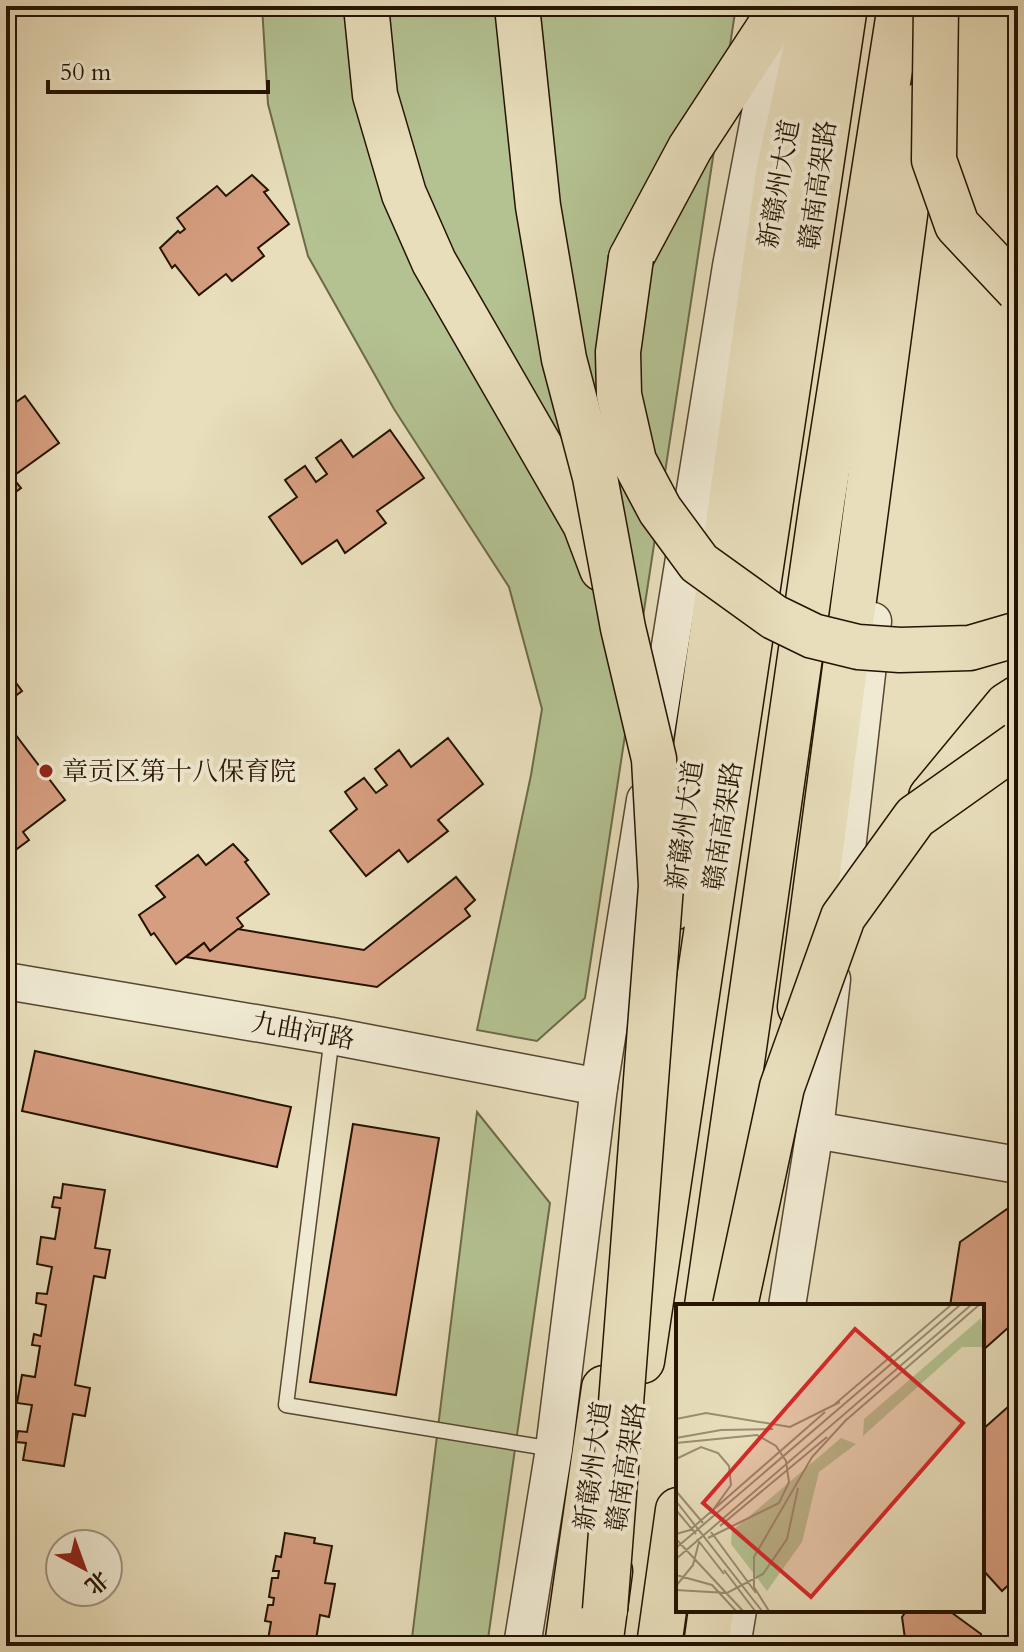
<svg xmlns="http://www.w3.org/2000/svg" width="1024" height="1652" viewBox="0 0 1024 1652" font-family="Cardo,'Noto Serif SC',serif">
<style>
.green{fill:#b4c292;stroke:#6c6a49;stroke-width:2}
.building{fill:#d69e80;stroke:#251300;stroke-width:2}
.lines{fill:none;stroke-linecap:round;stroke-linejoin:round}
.service-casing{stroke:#56462f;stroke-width:17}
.tertiary-casing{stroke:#56462f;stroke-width:39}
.primary-casing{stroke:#251300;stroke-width:47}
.trunk-casing{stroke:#251300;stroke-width:47}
.service{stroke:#f0ead3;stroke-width:14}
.tertiary{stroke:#f0ead3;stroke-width:36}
.primary{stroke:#e8debb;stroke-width:44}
.trunk{stroke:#e8debb;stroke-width:44}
.trunk-bridge-casing{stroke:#251300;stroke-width:47;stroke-linecap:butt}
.trunk-bridge{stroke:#e8debb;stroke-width:44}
.poi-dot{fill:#8f2418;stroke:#f0ead3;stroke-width:3}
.labels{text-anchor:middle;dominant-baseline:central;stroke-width:8;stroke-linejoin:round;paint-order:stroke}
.street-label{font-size:26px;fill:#251300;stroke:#f0ead3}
.poi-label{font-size:26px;fill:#251300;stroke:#f0ead3;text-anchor:start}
.inset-road{fill:none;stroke:#9a8d70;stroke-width:2}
.view{fill:#d62828;fill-opacity:0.15;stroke:#d62828;stroke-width:4}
.inset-edge{fill:none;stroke:#251300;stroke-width:4}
</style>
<rect width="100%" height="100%" fill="#e8debb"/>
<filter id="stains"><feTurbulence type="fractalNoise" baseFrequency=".0025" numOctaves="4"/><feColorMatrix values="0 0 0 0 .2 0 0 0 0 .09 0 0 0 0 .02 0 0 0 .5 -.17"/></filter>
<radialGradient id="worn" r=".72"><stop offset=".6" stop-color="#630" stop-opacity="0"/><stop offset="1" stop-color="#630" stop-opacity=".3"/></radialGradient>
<g class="green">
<path d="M262,6H736L585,998L537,1041L477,1030L531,775L542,709L509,587L394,409L308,256L268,104Z"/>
<path d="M477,1112L550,1203L487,1646H411Z"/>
</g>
<g class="building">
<path d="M252,175L268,190L264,192L289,224L258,248L264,256L232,281L226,274L199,295L175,265L172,268L160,248L178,231L180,233L185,229L177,218L217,186L226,196Z"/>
<path d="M25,396L59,443L12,477L21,488L6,499V409Z"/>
<path d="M390,430L424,478L377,511L386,523L345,553L337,540L302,564L269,517L297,497L285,480L305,466L316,482L327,474L316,458L341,440L353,457Z"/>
<path d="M6,669L22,691L6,703Z"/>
<path d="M6,722L65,800L23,832L29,840L6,857V774L15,767L6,755Z"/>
<path d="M448,738L483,784L438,820L448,831L408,862L399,850L366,876L330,831L357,809L345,792L364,778L376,793L387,785L375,769L399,750L411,767Z"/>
<path d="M233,844L248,860L245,862L269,894L237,918L243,926L210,951L204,943L176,964L154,933L151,935L139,915L165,897L156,886L198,855L206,865Z"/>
<path d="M456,877L475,900L465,909L470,916L377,987L186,957L204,943L210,951L238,929L364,950Z"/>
<path d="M35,1051L291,1107L277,1167L22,1111Z"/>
<path d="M353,1124L439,1138L396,1395L310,1382Z"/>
<path d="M63,1184L105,1190L95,1248L110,1250L105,1278L94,1276L75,1385L90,1388L85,1416L73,1414L64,1466L23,1460L26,1443L16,1442L18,1431L27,1432L32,1405L17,1403L22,1375L35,1377L40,1346L32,1345L34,1334L41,1336L46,1305L36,1303L37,1293L47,1294L52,1267L37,1264L41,1237L55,1239L60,1208L52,1207L54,1197L61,1198Z"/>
<path d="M1007,1209L1018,1210V1319L982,1351V1306H950L960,1242Z"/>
<path d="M1018,1398V1576L1002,1591L982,1569V1430Z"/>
<path d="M285,1533L315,1538L314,1543L332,1546L325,1583L335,1584L329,1617L320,1615L315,1646H267L271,1622L265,1621L268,1605H273L274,1598L269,1597L272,1578H278L279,1571H273L276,1556L281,1557Z"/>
<path d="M907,1610H948L981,1634L983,1646H906L902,1617Z"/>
</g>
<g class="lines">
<defs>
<path id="service" d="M332,1036L286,1405L553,1449"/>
<g id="tertiary">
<path d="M654,745L731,266L778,19"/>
<path d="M838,928L873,621"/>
<path d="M6,981L332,1036L599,1087"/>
<path d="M815,1130L1018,1165"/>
<path d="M787,1306L815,1130L832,979"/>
<path d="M522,1646L554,1449L599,1087L645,800"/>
<path d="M732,1646L738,1610"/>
</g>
<g id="primary">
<path d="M673,908L778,173L815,6"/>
<path d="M800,1007L910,177L922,104"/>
<path d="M567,1646L604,1388"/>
<path d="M706,1646L711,1610"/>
</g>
<g id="trunk">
<path d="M366,6L375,95L404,194L434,262L585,524L602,569"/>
<path d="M631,258L690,148L775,18L780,6"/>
<path d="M931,797L1007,705L1018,698"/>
<path d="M707,1306L822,503L900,6"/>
<path d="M642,1361L845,6"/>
<path d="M600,1646L610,1571"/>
<path d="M659,1646L678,1510"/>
</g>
</defs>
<use href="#service" class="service-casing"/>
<use href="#tertiary" class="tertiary-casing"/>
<use href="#primary" class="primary-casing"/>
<use href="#trunk" class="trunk-casing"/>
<use href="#service" class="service"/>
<use href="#tertiary" class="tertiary"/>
<use href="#primary" class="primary"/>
<use href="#trunk" class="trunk"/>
<defs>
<g id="trunk-bridge">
<path d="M517,6L538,206L564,359L595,477L623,628L654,759L661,886L605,1610"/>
<path d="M936,6L934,160L957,225L1018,290"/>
<path d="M631,258L618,352L619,395L634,461L660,510L699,563L774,617L813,636L858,647L900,650L970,648L1018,634"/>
<path d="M735,1306L782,1087L843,917L915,817L1018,744"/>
</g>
</defs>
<use href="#trunk-bridge" class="trunk-bridge-casing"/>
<use href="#trunk-bridge" class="trunk-bridge"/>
</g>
<circle class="poi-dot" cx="46" cy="771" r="8"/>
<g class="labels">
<g class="street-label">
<text transform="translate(779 184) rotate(-80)">新赣州大道</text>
<text transform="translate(818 185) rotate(-82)">赣南高架路</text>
<text transform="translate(685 825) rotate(-82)">新赣州大道</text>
<text transform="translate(723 826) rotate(-81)">赣南高架路</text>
<text transform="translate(303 1031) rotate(10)">九曲河路</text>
<text transform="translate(593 1466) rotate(-82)">新赣州大道</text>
<text transform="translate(626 1467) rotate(-81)">赣南高架路</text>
</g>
<g class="poi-label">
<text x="62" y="771">章贡区第十八保育院</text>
</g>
</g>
<g transform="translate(676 1304)">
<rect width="308" height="308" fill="#e8debb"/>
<path d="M305,14L308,43H286L187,132L188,115ZM165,134L180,140L143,168L126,238L91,287L55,240L56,227Z" fill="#b4c292"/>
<path class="inset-road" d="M159,100L275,1M0,115L30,109L114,123L164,98M169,117L303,1M0,134L45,126L97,125M0,139L81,131L100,142L110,157L113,178L103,199L32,234M0,155L25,143L42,149L53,162L55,181L34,210M0,187L27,219M0,197L86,307M0,206L20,230M44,222L151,133M35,228L80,289M0,230L14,226L149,108M0,235L67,307M21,235L48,270M0,244L284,1M0,255L295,1M48,266L79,307M0,271L36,281L60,307M0,282L17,261L23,238M0,286L51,289L87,270L111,235L122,184M93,307L78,283V253L136,153L171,115"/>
<path class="view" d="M179,25L287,119L135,293L27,199Z"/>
<rect width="308" height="308" class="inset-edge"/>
</g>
<rect width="1024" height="1652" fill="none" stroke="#e8debb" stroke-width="32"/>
<rect x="8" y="8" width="1008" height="1636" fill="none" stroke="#251300" stroke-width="4"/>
<rect x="16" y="16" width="992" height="1620" fill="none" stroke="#251300" stroke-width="2"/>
<g transform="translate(84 1568) rotate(139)"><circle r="38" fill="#f0ead3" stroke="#9f947f" stroke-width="2"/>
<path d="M0-6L14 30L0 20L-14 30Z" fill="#8f2418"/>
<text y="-12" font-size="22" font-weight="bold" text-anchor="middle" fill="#251300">北</text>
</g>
<path d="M48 80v12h220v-12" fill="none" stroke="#251300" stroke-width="4"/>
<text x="60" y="80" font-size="24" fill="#251300" stroke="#f0ead3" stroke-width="6" paint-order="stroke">50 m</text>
<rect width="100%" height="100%" filter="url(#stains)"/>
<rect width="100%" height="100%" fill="url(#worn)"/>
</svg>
